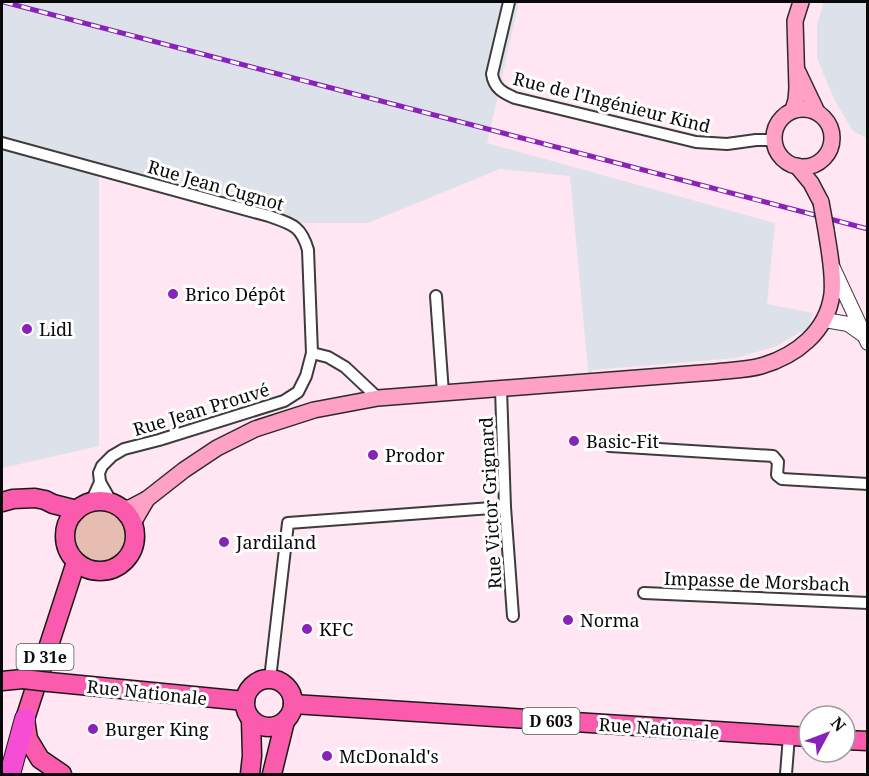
<svg xmlns="http://www.w3.org/2000/svg" width="869" height="776" viewBox="0 0 869 776" font-family="'Noto Serif',serif">
<style>
.industrial{fill:#dde1e9}
.green{fill:#e8bdb1}
.lines{fill:none;stroke-linecap:round;stroke-linejoin:round}
.minor-casing{stroke:#3c3c3c;stroke-width:14}
.tertiary-casing{stroke:#3c3c3c;stroke-width:16}
.secondary-casing{stroke:#2b2b2b;stroke-width:18}
.primary-casing{stroke:#1a1a1a;stroke-width:21}
.motorway-casing{stroke:#1a1a1a;stroke-width:22}
.minor{stroke:#fff;stroke-width:10}
.tertiary{stroke:#fff;stroke-width:14}
.secondary{stroke:#ffa1c4;stroke-width:15}
.primary{stroke:#fa5bac;stroke-width:18}
.motorway{stroke:#f64dd6;stroke-width:20}
.rail-casing{stroke:#8922b9;stroke-width:5}
.rail{stroke:#fff;stroke-width:3;stroke-dasharray:9;stroke-linecap:butt}
.secondary-bridge-casing{stroke:#2b2b2b;stroke-width:18;stroke-linecap:butt}
.primary-bridge-casing{stroke:#1a1a1a;stroke-width:21;stroke-linecap:butt}
.secondary-bridge{stroke:#ffa1c4;stroke-width:15}
.primary-bridge{stroke:#fa5bac;stroke-width:18}
.poi-dot{fill:#8922b9;stroke:#fff;stroke-width:2}
.labels{text-anchor:middle;dominant-baseline:central;stroke-width:6;stroke-linejoin:round;paint-order:stroke}
.shield{fill:#fff;stroke:#535353;stroke-width:1.5}
.shield-label{font-size:16px;font-weight:bold;fill:#090909}
.street-label{font-size:18px;fill:#090909;stroke:#fff}
.poi-label{font-size:18px;fill:#090909;stroke:#fff;text-anchor:start}
</style>
<rect width="100%" height="100%" fill="#ffe6f2"/>
<g class="industrial">
<path d="M2,2H519L487,143L775,223L767,304L813,313L809,327L777,346L736,358L592,370L590,391L570,176L500,169L368,223H304L99,174V446L2,468Z"/>
<path d="M824,2H867V138L853,131L834,99L817,58V24Z"/>
</g>
<circle class="green" cx="101" cy="534" r="27"/>
<g class="lines">
<defs>
<g id="minor">
<path d="M509,2L492,74C494,88 503,93 515,98L696,142L727,144L756,140H774"/>
<path d="M2,143L269,216C291,224 301,225 308,250L312,353L306,376L298,392L284,401L159,440L124,449L112,456L102,466L99,473L100,482L91,502"/>
<path d="M436,296L443,393"/>
<path d="M312,353L328,357L345,367L378,398"/>
<path d="M501,389L505,507L513,616"/>
<path d="M610,446L773,456L778,462L777,475L782,479L868,484"/>
<path d="M100,482L112,503"/>
<path d="M644,593L868,603"/>
<path d="M270,679L288,523L505,507"/>
<path d="M786,774L789,736"/>
</g>
<g id="tertiary">
<path d="M833,268L868,343"/>
<path d="M825,320L848,324L862,334"/>
</g>
<g id="secondary">
<path d="M798,72L817,112"/>
<circle cx="803" cy="138" r="29"/>
<path d="M793,110L796,100L797,88L795,21L801,2"/>
<path d="M797,166L811,183L821,202"/>
<path d="M121,508H130L147,499L184,470L217,448L255,429L314,410L378,398L715,372C730,370 747,370 761,366C796,356 827,332 832,294C834,273 829,250 826,230"/>
<path d="M133,523L147,499"/>
</g>
<g id="primary">
<circle cx="100" cy="536" r="35"/>
<path d="M2,502L13,499L35,498L45,500L53,504L77,510"/>
<circle cx="269" cy="703" r="24"/>
<path d="M2,681L23,679"/>
<path d="M49,682L245,701"/>
<path d="M293,704L809,737"/>
<path d="M845,740L868,741"/>
<path d="M62,774L40,759L28,739L25,719L76,562"/>
<path d="M250,774L252,756L251,720"/>
<path d="M272,774L285,721"/>
</g>
<path id="motorway" d="M10,774L25,719"/>
</defs>
<use href="#minor" class="minor-casing"/>
<use href="#tertiary" class="tertiary-casing"/>
<use href="#secondary" class="secondary-casing"/>
<use href="#primary" class="primary-casing"/>
<use href="#motorway" class="motorway-casing"/>
<use href="#minor" class="minor"/>
<use href="#tertiary" class="tertiary"/>
<use href="#secondary" class="secondary"/>
<use href="#primary" class="primary"/>
<use href="#motorway" class="motorway"/>
<defs>
<path id="rail" d="M4,2L868,229"/>
</defs>
<use href="#rail" class="rail-casing"/>
<use href="#rail" class="rail"/>
<defs>
<path id="secondary-bridge" d="M821,202L826,230"/>
<path id="primary-bridge" d="M23,679L49,682"/>
</defs>
<use href="#secondary-bridge" class="secondary-bridge-casing"/>
<use href="#primary-bridge" class="primary-bridge-casing"/>
<use href="#secondary-bridge" class="secondary-bridge"/>
<use href="#primary-bridge" class="primary-bridge"/>
</g>
<g class="poi-dot">
<circle cx="173" cy="294" r="6"/>
<circle cx="27" cy="329" r="6"/>
<circle cx="574" cy="441" r="6"/>
<circle cx="373" cy="455" r="6"/>
<circle cx="224" cy="542" r="6"/>
<circle cx="568" cy="620" r="6"/>
<circle cx="307" cy="629" r="6"/>
<circle cx="93" cy="729" r="6"/>
<circle cx="327" cy="756" r="6"/>
</g>
<g class="labels">
<g class="shield">
<rect x="16.5" y="644" width="57" height="26" rx="4.5"/>
<rect x="522.5" y="708" width="57" height="26" rx="4.5"/>
</g>
<g class="shield-label">
<text x="45" y="657">D 31e</text>
<text x="551" y="721">D 603</text>
</g>
<g class="street-label">
<text transform="translate(612 102) rotate(14)">Rue de l'Ingénieur Kind</text>
<text transform="translate(216 185) rotate(16)">Rue Jean Cugnot</text>
<text transform="translate(201 409) rotate(-17)">Rue Jean Prouvé</text>
<text transform="translate(490 503) rotate(-93)">Rue Victor Grignard</text>
<text transform="translate(757 581) rotate(2)">Impasse de Morsbach</text>
<text transform="translate(147 692) rotate(6)">Rue Nationale</text>
<text transform="translate(659 728) rotate(4)">Rue Nationale</text>
</g>
<g class="poi-label">
<text x="185" y="294">Brico Dépôt</text>
<text x="39" y="329">Lidl</text>
<text x="586" y="441">Basic-Fit</text>
<text x="385" y="455">Prodor</text>
<text x="236" y="542">Jardiland</text>
<text x="580" y="620">Norma</text>
<text x="319" y="629">KFC</text>
<text x="105" y="729">Burger King</text>
<text x="339" y="756">McDonald's</text>
</g>
</g>
<rect width="869" height="776" fill="none" stroke="#090909" stroke-width="6"/>
<g transform="translate(827 734) rotate(49)"><circle r="28" fill="#ffffff" stroke="#9d9d9d" stroke-width="1.5"/>
<path d="M0-4.5L10 22L0 15L-10 22Z" fill="#8922b9"/>
<text y="-9" font-size="16" font-weight="bold" text-anchor="middle" fill="#090909">N</text>
</g>
</svg>
